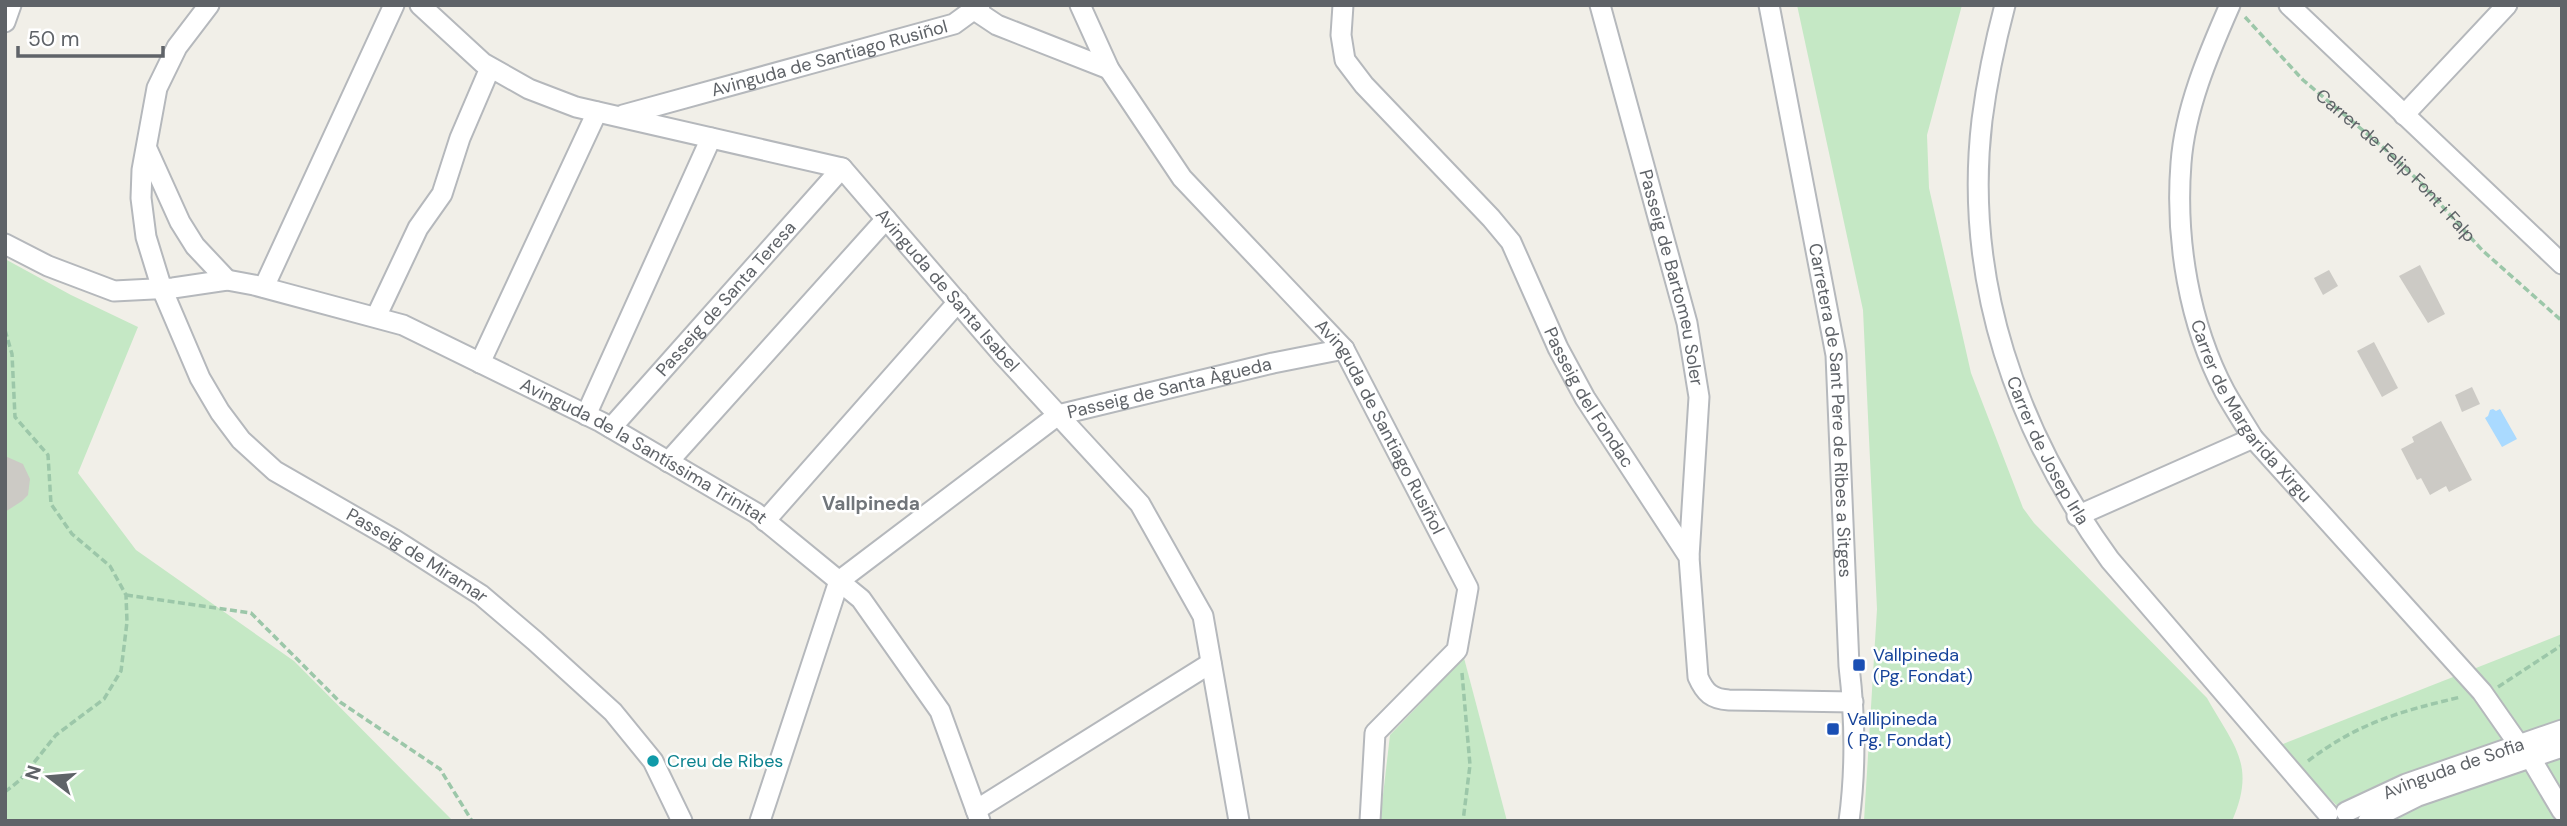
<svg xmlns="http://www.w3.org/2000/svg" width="2567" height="826" viewBox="0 0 2567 826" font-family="'DM Sans',sans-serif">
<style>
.green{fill:#c5e8c5}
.water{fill:#aadaff}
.building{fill:#cccac5}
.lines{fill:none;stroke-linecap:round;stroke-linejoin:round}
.minor-casing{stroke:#b5b8bc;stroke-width:23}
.path{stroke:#9cc7a9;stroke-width:3.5;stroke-dasharray:7 3.5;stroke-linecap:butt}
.minor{stroke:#fff;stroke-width:19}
.transit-dot{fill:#1a4fb4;stroke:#fff;stroke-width:2.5}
.culture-dot{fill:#0f9aa8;stroke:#fff;stroke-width:2.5}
.labels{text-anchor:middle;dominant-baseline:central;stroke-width:5;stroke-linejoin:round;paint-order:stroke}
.street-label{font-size:18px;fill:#5f6368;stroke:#fff}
.transit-label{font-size:18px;fill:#164399;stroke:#fff;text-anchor:start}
.culture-label{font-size:18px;fill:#0d838f;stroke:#fff;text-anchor:start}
.neighbourhood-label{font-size:19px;font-weight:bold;fill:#70757a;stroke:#fff}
</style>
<rect width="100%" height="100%" fill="#f1efe8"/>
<g class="green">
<path d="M1797,5H1962L1927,135L1929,188L1971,373L2023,508L2034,523L2207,698C2233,745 2257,764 2232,821H1864L1877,609L1863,310Z"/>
<path d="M5,259L71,295L138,327L78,473L136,550L294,661L453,821H5Z"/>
<path d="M2562,634V821H2352L2278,746Z"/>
<path d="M1464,658L1507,821H1380L1390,735Z"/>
</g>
<path class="water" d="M2493,409L2496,411L2500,409L2517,439L2502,447L2485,418L2488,416L2490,410Z"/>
<g class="building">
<path d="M2420,265L2445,314L2428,323L2399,276Z"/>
<path d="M2329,270L2338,286L2323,295L2314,278Z"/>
<path d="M2374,342L2398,388L2382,397L2357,351Z"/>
<path d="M2472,387L2480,404L2462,412L2455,395Z"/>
<path d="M2441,421L2472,480L2449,492L2446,486L2430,495L2421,478L2417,480L2401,449L2414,442L2412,437Z"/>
<path d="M5,456L23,464L30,479L28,495L22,501L5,512Z"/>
</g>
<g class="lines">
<defs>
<g id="minor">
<path id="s2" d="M209,5L177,47L157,88L142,170L141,198L146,237L162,289L200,378L220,412L241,440L275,471L395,540L481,595L535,641L613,712L653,761L682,821"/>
<path id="s3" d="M420,5L483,63L529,89L576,107L842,168L1003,355L1140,504L1203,616L1239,821"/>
<path id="s4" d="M1080,5L1109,69L1182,178L1344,349L1468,588L1457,650L1375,733L1370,821"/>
<path id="s5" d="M1343,5L1341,35L1345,60L1364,85L1491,218L1511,242L1558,348L1585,398L1689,557L1698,677C1705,693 1712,699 1729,700L1853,702"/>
<path id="s6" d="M1600,5L1687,323L1699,397L1689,557"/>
<path id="s7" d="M1769,5L1836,355L1849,666C1855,717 1856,770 1849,821"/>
<path id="s8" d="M2005,5C1995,43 1987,81 1982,120C1963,281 2017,432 2110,560L2328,814"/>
<path id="s9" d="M2230,5C2208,55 2185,109 2181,163C2175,240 2189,324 2225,392C2234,408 2244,423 2253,438L2482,692L2519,745"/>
<path d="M2289,5L2562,264"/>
<path d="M973,9L997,25L1109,69"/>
<path d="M5,22L11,5"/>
<path id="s10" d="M623,115L954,24L980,5"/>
<path d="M2404,115L2507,5"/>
<path d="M147,149L180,222L195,246L227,280"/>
<path id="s11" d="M5,244L48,266L114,291L173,288L227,280L254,285L403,325L601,422L756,513L861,599L940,711L980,821"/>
<path d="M264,287L394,5"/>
<path d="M376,317L418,228L442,194L460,138L490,68"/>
<path d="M480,363L597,112"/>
<path d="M586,415L711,138"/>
<path id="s12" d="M611,428L842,168"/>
<path d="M668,462L886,219"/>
<path d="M2077,516L2253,438"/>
<path d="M765,521L958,302"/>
<path d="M2530,757L2562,811"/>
<path d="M976,810L1211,663"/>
<path id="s13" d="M2346,812L2406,784L2562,730"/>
<path id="s14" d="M760,821L839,581L1058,415L1273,363L1344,349"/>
<path d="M2368,821L2418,796L2562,747"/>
</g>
</defs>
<use href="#minor" class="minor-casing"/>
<g class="path">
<path id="s1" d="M2245,17L2303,80L2385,149L2421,183L2482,250L2562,321"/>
<path d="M5,330L12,354L15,417L48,455L51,504L72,534L110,566L126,595L127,622L121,671L104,699L56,735L20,780L5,792"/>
<path d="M126,595L251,613L340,702L440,769L472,821"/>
<path d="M1462,673L1470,765L1463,821"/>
<path d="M2498,687L2562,645"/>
<path d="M2308,761C2358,723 2401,711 2461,697"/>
</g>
<use href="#minor" class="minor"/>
</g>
<g class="transit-dot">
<rect x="1852" y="658" width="14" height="14" rx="3.5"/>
<rect x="1826" y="722" width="14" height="14" rx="3.5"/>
</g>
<circle class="culture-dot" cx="653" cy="761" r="7"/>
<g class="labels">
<g class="street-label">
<text stroke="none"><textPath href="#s10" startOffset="214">Avinguda de Santiago Rusiñol</textPath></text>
<text stroke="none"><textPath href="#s1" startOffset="212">Carrer de Felip Font i Falp</textPath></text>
<text stroke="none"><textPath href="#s6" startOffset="282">Passeig de Bartomeu Soler</textPath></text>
<text stroke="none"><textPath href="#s3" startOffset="623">Avinguda de Santa Isabel</textPath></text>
<text stroke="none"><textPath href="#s12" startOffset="173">Passeig de Santa Teresa</textPath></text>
<text stroke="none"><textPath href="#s14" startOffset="642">Passeig de Santa Àgueda</textPath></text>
<text stroke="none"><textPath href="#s5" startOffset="476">Passeig del Fondac</textPath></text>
<text stroke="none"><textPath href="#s9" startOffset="432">Carrer de Margarida Xirgu</textPath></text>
<text stroke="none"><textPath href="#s7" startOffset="411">Carretera de Sant Pere de Ribes a Sitges</textPath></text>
<text stroke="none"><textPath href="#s4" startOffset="522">Avinguda de Santiago Rusiñol</textPath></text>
<text stroke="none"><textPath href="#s8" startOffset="460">Carrer de Josep Irla</textPath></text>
<text stroke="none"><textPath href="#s11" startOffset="686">Avinguda de la Santíssima Trinitat</textPath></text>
<text stroke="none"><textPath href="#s2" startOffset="686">Passeig de Miramar</textPath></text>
<text stroke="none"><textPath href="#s13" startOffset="116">Avinguda de Sofia</textPath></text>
</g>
<g class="transit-label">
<text x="1873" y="655">Vallpineda<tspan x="1873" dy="21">(Pg. Fondat)</tspan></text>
<text x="1847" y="719">Vallipineda<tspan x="1847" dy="21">( Pg. Fondat)</tspan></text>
</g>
<g class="culture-label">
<text x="667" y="761">Creu de Ribes</text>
</g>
<g class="neighbourhood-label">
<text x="871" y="503">Vallpineda</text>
</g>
</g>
<rect width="2567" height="826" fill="none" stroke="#5f6368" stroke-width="14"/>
<g transform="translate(49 777) rotate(286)" stroke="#ffffff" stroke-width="5" paint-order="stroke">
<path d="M0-5L12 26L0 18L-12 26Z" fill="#5f6368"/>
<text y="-10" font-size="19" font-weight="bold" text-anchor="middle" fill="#5f6368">N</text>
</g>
<path d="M18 46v10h145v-10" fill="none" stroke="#5f6368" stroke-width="3.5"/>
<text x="28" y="46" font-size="21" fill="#5f6368" stroke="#ffffff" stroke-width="5" paint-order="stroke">50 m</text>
</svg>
